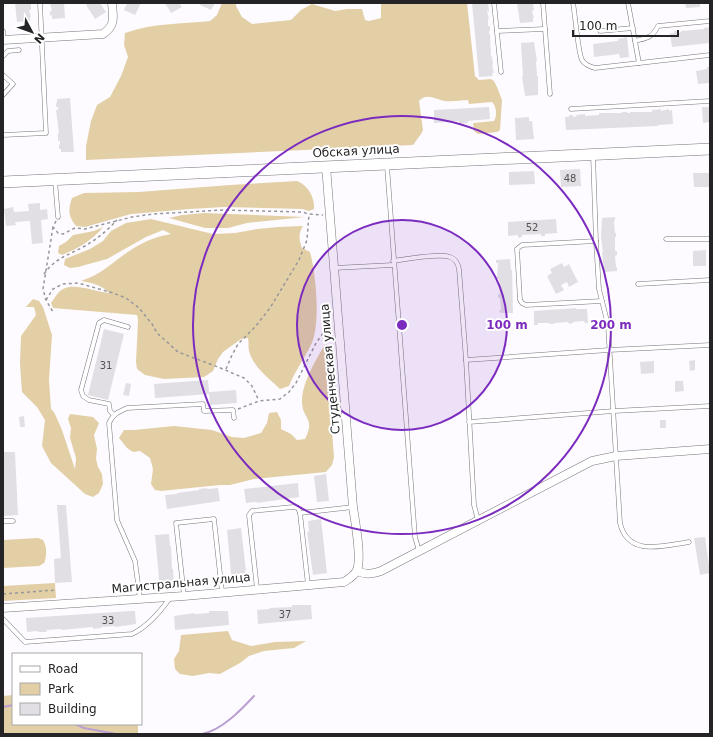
<svg xmlns="http://www.w3.org/2000/svg" width="713" height="737" viewBox="0 0 713 737" font-family="'DejaVu Sans',sans-serif">
<style>
.green{fill:#e3cfa6}
.lines{fill:none;stroke-linecap:round;stroke-linejoin:round}
.stream{stroke:#b9a0d1;stroke-width:2}
.building{fill:#e1dfe3}
.lane-casing{stroke:#777579;stroke-width:5}
.street-casing{stroke:#777579;stroke-width:9}
.secondary-casing{stroke:#777579;stroke-width:12}
.path{stroke:#979699;stroke-width:1.5;stroke-dasharray:3 3;stroke-linecap:butt}
.lane{stroke:#fff;stroke-width:4}
.street{stroke:#fff;stroke-width:8}
.secondary{stroke:#fff;stroke-width:11}
.ring{fill:none;stroke:#7b2cbf;stroke-width:2}
.labels{text-anchor:middle;dominant-baseline:central;stroke-width:4;stroke-linejoin:round;paint-order:stroke}
.number-label{font-size:10px;fill:#535254}
.street-label{font-size:12px;fill:#242325;stroke:#fff}
.centre{fill:#7b2cbf;stroke:#fff;stroke-width:2}
.ring-label{font-size:12px;text-anchor:middle;font-weight:bold;fill:#7b2cbf;stroke:#fff;stroke-width:4;stroke-linejoin:round;paint-order:stroke}
</style>
<rect width="100%" height="100%" fill="#fdfbff"/>
<g class="green">
<path d="M222,3H236V6L242,17L252,24L291,20L301,10L312,4L335,11L347,9H362L365,20L369,21L381,18V3H467L475,76L479,80L491,79L494,81L497,87L502,100L500,130L497,132L478,134L474,131L473,123L494,121C497,116 497,107 492,102L469,104L468,100C460,100 453,102 445,101C436,100 427,92 419,101L423,130L421,134L413,145L86,160V146L91,121L97,105L110,97L121,76L128,57L124,45L125,33C153,23 181,24 210,21L217,15Z"/>
<path d="M297,181C308,185 315,198 314,209L309,211L302,209L224,207L190,209L131,214L85,227L76,226C68,216 68,210 72,198L84,193L139,192L230,185Z"/>
<path d="M205,213L305,217L247,223L228,228H205L169,218L182,215Z"/>
<path d="M151,219L213,234L235,233L257,229L278,227L303,226C298,234 299,240 302,248L310,252C316,273 321,325 311,345C304,359 295,371 289,386L280,389C269,378 253,367 249,351C248,347 249,342 248,338L241,339L223,352L218,359L213,371L204,377L164,379L145,375L137,369L136,362L138,320L137,315L53,308L51,303C54,299 56,295 59,292C70,280 95,292 109,293C102,285 92,283 81,281C105,273 114,260 134,248C145,241 158,236 171,234L163,230L146,237L107,259L78,267L70,268L64,265L65,259L90,249L103,241L111,231L126,223Z"/>
<path d="M103,227C93,240 77,249 62,255L58,253L59,246L66,242L73,235L94,231Z"/>
<path d="M33,299L39,301L43,307L52,335L49,380L51,409L54,412L62,430L75,469L76,458L70,438L71,428L68,419L70,414L93,417L99,423L94,435L97,449L96,459L98,467L102,474L103,484L99,493L93,497L85,494L51,463L42,446L45,420L37,407L22,392L21,379L20,363L21,336L36,315L34,307H26Z"/>
<path d="M325,344L334,457L332,465L326,472L254,479L230,485H220L161,491L155,490L151,484L153,469L150,458L140,451L133,452L127,448L119,438L124,430H134L174,426L212,430L232,437L244,438L261,433L267,423L269,413L277,412L281,420V429L291,434L297,440L305,439C316,417 302,420 302,401C302,383 316,360 325,344Z"/>
<path d="M38,538L43,540C47,546 47,557 44,563L39,566L3,568V540Z"/>
<path d="M55,583L56,598L3,601V586Z"/>
<path d="M228,631L232,640L251,646L275,642L306,641L294,648L264,651L249,656L240,663L220,674L209,673L193,676L180,674L175,669L174,659L179,651L181,635Z"/>
<path d="M13,695V724H138V734H3V696Z"/>
</g>
<g class="lines">
<g class="stream">
<path d="M3,707L13,705"/>
<path d="M75,724L84,728L116,734"/>
<path d="M202,734C222,730 241,710 254,696"/>
</g>
</g>
<g class="building">
<path d="M15,3H31V10H29L31,17H30V21L17,22Z"/>
<path d="M50,3H64L65,18L52,19V15L50,16V11H52Z"/>
<path d="M89,3H100L106,12L95,19L86,5Z"/>
<path d="M127,3H141L135,15L124,10Z"/>
<path d="M165,3H179L182,7L171,13Z"/>
<path d="M201,3H215L211,10L200,5Z"/>
<path d="M472,3H488L489,11H487L489,19H488V26H490V31H489V34H490L491,57L492,56L493,65H492L494,73H492L493,76L479,77Z"/>
<path d="M517,3H533L534,10L532,11L534,18H533V22L520,23Z"/>
<path d="M685,3H700V7L686,8Z"/>
<path d="M710,27V43L672,47L670,33H674V31H678V33L681,32V31L704,29V28Z"/>
<path d="M627,37L629,57L620,58L619,54L594,57L593,44L618,41V39Z"/>
<path d="M534,42L537,61H536L537,76H538V95L525,96L522,76H523L521,43Z"/>
<path d="M707,67H710V80L709,81V83L698,84L696,71L707,69Z"/>
<path d="M70,98L74,152H61V149H59V145L60,144V141H58V133H59L56,110H58V107H56V103H57V99Z"/>
<path d="M489,107L490,119L468,121V123L459,124V121L434,123V110Z"/>
<path d="M702,107H710V122L703,123Z"/>
<path d="M661,109V111L669,109V111L672,110L673,124L658,125V126L566,130L565,117H569V115H573V117L577,116L576,115L585,114V116L599,115V113H622V112H627V113H630V112H652V110Z"/>
<path d="M529,117V121H532L534,139L516,140L515,118Z"/>
<path d="M580,169L581,186L561,187L560,170Z"/>
<path d="M534,171L535,184L509,185V172Z"/>
<path d="M693,173H710V187H694Z"/>
<path d="M40,203V210L47,209L48,219L41,220L43,243L32,244L30,221L15,222L16,225L6,226L4,209L13,207L14,212L29,211L28,204Z"/>
<path d="M615,217V221H614L615,233H616V237H615V251H617V255L615,256L616,267H617V271L604,272L602,252H603L601,237L602,218Z"/>
<path d="M556,219L557,233L545,234V236H541V234L522,235V237L518,238V235L508,236V222Z"/>
<path d="M706,250V266H693V251Z"/>
<path d="M510,259L511,270H512L513,313H500L499,310H501L500,298H498V294H500L499,279H497L498,263H496V260Z"/>
<path d="M562,263L564,267L569,264L578,282L569,287L567,282L561,285L564,290L556,294L547,276L552,273L550,269Z"/>
<path d="M576,308V309H587L588,323H585L584,321L573,322V323L569,324L568,322L554,323V324H550V323H538V325H534V311Z"/>
<path d="M104,329L124,334L108,400L88,395Z"/>
<path d="M695,360V370L690,371L689,361Z"/>
<path d="M654,361V373L641,374L640,362Z"/>
<path d="M208,380L209,392L236,390L237,403L210,405L209,394L155,398L154,384Z"/>
<path d="M675,381H683L684,391L675,392Z"/>
<path d="M126,383L131,384L129,396L123,395Z"/>
<path d="M24,416L25,427H20L19,417Z"/>
<rect x="660" y="420" width="6" height="8"/>
<path d="M3,452H15L18,515L3,516Z"/>
<path d="M326,474L329,501L317,502L314,476Z"/>
<path d="M298,483L299,497L257,503V502L246,503L244,489Z"/>
<path d="M207,488V489L218,488L220,501L167,509L165,495L177,494V493L199,490V489Z"/>
<path d="M57,505H66L72,582L55,583L54,559L61,558Z"/>
<path d="M321,519L327,573L313,575L307,532H309L308,521Z"/>
<path d="M241,528L246,571H245L246,582L232,584L227,530Z"/>
<path d="M169,534L170,546H171L172,569H173L174,588L160,589L155,535Z"/>
<path d="M705,537L710,573L700,575L694,538Z"/>
<path d="M197,577L198,584L192,585L190,578Z"/>
<path d="M292,605H311L312,619L258,624L257,610L269,609V608L292,607Z"/>
<path d="M131,611H135L136,624L115,627V626L101,627V628L93,629V627L61,630V629L46,630L47,632H38V631L27,632L26,618Z"/>
<path d="M209,611H228L229,625L175,630L174,616L194,613V614L209,613Z"/>
</g>
<g class="lines">
<defs>
<g id="lane">
<path d="M494,3L501,72"/>
<path d="M543,3L550,94"/>
<path d="M573,3C575,13 578,53 582,60C585,65 591,67 595,68L710,55"/>
<path d="M628,3L639,63"/>
<path d="M3,31V40"/>
<path d="M497,31L545,29"/>
<path d="M600,31L633,28"/>
<path d="M635,41C647,38 652,38 658,26L710,21"/>
<path d="M3,56L8,51L19,50"/>
<path d="M3,75L13,84L3,95"/>
<path d="M571,109L710,101"/>
<path d="M3,135L46,133L40,3"/>
<path d="M593,155L596,241L599,289L608,325L620,523C628,557 662,546 689,542"/>
<path d="M387,166L415,537L419,551"/>
<path d="M55,180L58,217"/>
<path d="M666,239H710"/>
<path d="M596,241L522,245L517,249L520,300L522,303L526,305L602,301"/>
<path d="M393,261C406,259 439,253 450,257C456,259 458,264 459,269L466,360L474,505L478,520"/>
<path d="M334,268L393,265"/>
<path d="M638,284L710,280"/>
<path d="M466,360L609,350L710,345"/>
<path d="M114,415L110,411L109,404L89,400L83,396L81,390L99,323L104,320L128,327"/>
<path d="M469,422L614,411L710,406"/>
<path d="M300,513L353,507"/>
<path d="M3,521H13"/>
<path d="M257,589L249,515L252,511L293,507L298,508L300,513L308,585"/>
<path d="M184,596L176,523L214,519L222,592"/>
<path d="M140,599L135,561L117,520L109,423C113,414 118,412 127,408L203,404L204,411L233,410L234,418"/>
<path d="M3,619L25,642L132,634C147,627 160,612 170,598"/>
</g>
<g id="street">
<path d="M3,40L103,34C116,25 113,17 112,3"/>
<path d="M357,571C366,575 372,574 381,571L592,461L616,456L710,449"/>
<path d="M3,608L184,596L344,582C349,579 355,575 357,570C362,558 355,521 353,507L326,166"/>
</g>
<path id="secondary" d="M3,182L710,149"/>
</defs>
<use href="#lane" class="lane-casing"/>
<use href="#street" class="street-casing"/>
<use href="#secondary" class="secondary-casing"/>
<g class="path">
<path d="M56,221L53,227L58,233L63,234L75,228L85,229L132,217L153,214L223,210L302,212L309,214L323,215"/>
<path d="M53,227L43,289L46,300L53,312"/>
<path d="M44,274C55,258 69,255 85,246C97,239 108,230 117,220"/>
<path d="M46,300L53,289L63,284L78,283L113,293L126,298L139,308L152,324L157,333L178,352L218,367L244,378L252,386L259,401"/>
<path d="M226,369L232,355L238,344L255,327L270,308L299,260L307,240L309,214"/>
<path d="M238,409L259,401L280,399L289,392L296,383L316,343L324,332L332,326"/>
<path d="M3,594L56,590"/>
</g>
<use href="#lane" class="lane"/>
<use href="#street" class="street"/>
<use href="#secondary" class="secondary"/>
</g>
<circle cx="402" cy="325" r="105" fill="#7b2cbf" fill-opacity=".12"/>
<g class="ring">
<circle cx="402" cy="325" r="105"/>
<circle cx="402" cy="325" r="209"/>
</g>
<g class="labels">
<g class="number-label">
<text x="570" y="178">48</text>
<text x="532" y="227">52</text>
<text x="106" y="365">31</text>
<text x="285" y="614">37</text>
<text x="108" y="620">33</text>
</g>
<g class="street-label">
<text transform="translate(356 151) rotate(-3)">Обская улица</text>
<text transform="translate(330 369) rotate(-95)">Студенческая улица</text>
<text transform="translate(181 583) rotate(-5)">Магистральная улица</text>
</g>
</g>
<circle cx="402" cy="325" r="6" class="centre"/>
<g class="ring-label">
<text x="507" y="329">100 m</text>
<text x="611" y="329">200 m</text>
</g>
<rect width="713" height="737" fill="none" stroke="#242325" stroke-width="8"/>
<rect x="12" y="653" width="130" height="72" fill="#ffffff" stroke="#a7a7a8"/>
<rect x="20" y="666" width="20" height="6" fill="#ffffff" stroke="#a7a7a8"/>
<text x="48" y="673" font-size="12" fill="#242325">Road</text>
<rect x="20" y="683" width="20" height="12" fill="#e3cfa6" stroke="#a7a7a8"/>
<text x="48" y="693" font-size="12" fill="#242325">Park</text>
<rect x="20" y="703" width="20" height="12" fill="#e1dfe3" stroke="#a7a7a8"/>
<text x="48" y="713" font-size="12" fill="#242325">Building</text>
<g transform="translate(32 32) rotate(131)" stroke="#ffffff" stroke-width="3" paint-order="stroke">
<path d="M0-3L7 15L0 10L-7 15Z" fill="#242325"/>
<text y="-6" font-size="11" font-weight="bold" text-anchor="middle" fill="#242325">N</text>
</g>
<path d="M573 30v6h105v-6" fill="none" stroke="#242325" stroke-width="2"/>
<text x="579" y="30" font-size="12" fill="#242325" stroke="#ffffff" stroke-width="3" paint-order="stroke">100 m</text>
</svg>
